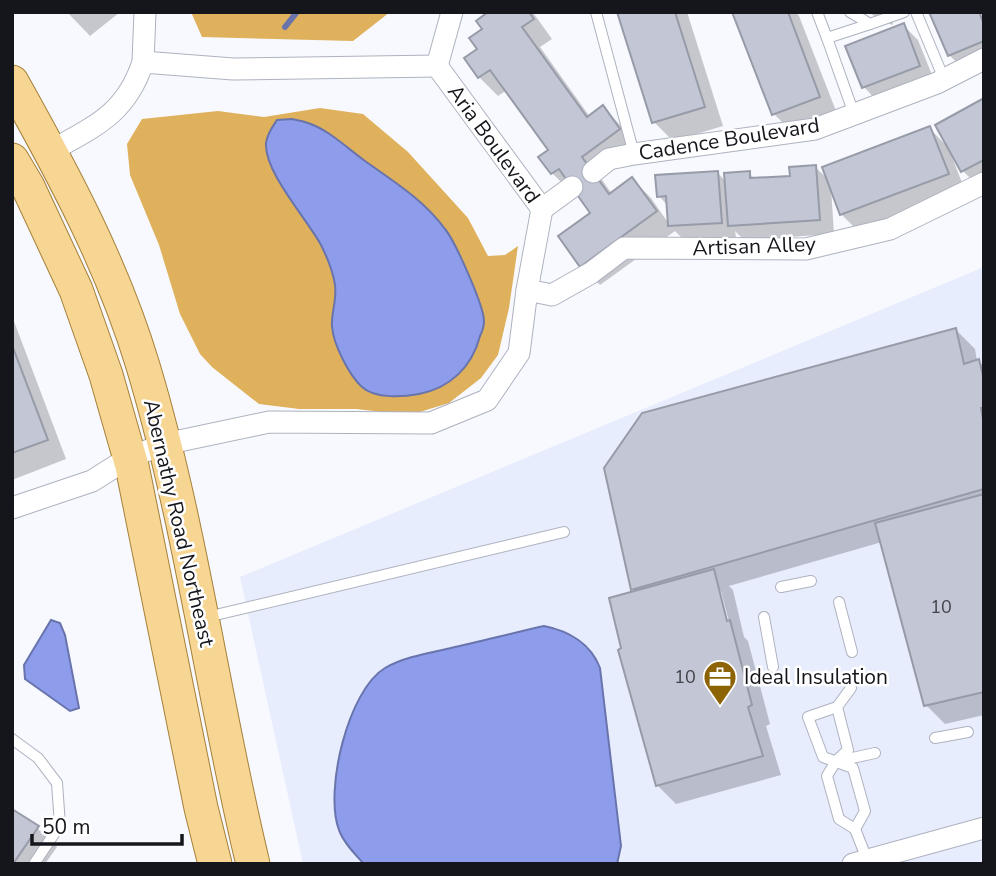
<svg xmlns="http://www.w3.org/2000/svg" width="996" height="876" viewBox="0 0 996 876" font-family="'Nunito Sans',sans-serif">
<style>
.built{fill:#e8edfe}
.forest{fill:#e0b15c}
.water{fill:#8d9dec;stroke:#6974ad;stroke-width:2}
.shadow{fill:#0003;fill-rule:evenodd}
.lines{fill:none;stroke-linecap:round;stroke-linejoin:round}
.stream{stroke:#6974ad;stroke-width:6}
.building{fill:#c3c6d4;stroke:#979ba8;stroke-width:2}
.lane-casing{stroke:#aeb2bf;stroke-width:12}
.street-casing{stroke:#aeb2bf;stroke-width:23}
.primary-casing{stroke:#a5803a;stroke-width:35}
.lane{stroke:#fff;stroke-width:10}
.street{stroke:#fff;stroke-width:21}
.primary{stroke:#f7d593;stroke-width:33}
.labels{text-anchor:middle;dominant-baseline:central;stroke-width:5;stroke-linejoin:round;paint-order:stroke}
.number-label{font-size:18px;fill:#404249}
.street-label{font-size:21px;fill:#15161b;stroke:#fff}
.poi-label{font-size:21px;fill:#15161b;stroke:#fff;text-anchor:start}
</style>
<rect width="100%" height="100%" fill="#f7f9ff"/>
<path class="built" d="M984,267V864H303L240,577Z"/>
<g class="forest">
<path d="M191,12H390L353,41L202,37Z"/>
<path d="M320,108L363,114L408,152L468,218L488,256L505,255L518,246L509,308L498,355L481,378L449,403L410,415L356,409H299L259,404L212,367L200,354L180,314L159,245L130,175L127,144L142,119L218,111L264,117Z"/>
</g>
<g class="water">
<path d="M292,119C297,120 303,121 308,123C329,130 347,148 365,161C393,181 424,200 445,229C455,241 484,306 484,321C484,326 482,332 480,336C472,367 450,388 419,394C403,397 375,399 362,387C349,375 333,344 332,326C331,313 337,301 335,285C333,271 327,257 321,245C307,219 264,172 266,143C267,134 273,126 277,120Z"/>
<path d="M51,620L60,623L65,635L79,708L70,711L25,679L24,665Z"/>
<path d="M544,626C569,631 591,644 600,668L621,846L617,864H364C355,854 343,842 339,830C324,791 348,690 385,668C404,657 429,653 451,648C482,641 513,633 544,626Z"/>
</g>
<g class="shadow">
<path d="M67,12H120L90,36Z"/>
<path d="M491,12L534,14L552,39L540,47L590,117L603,107L622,127L638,149L600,177L612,194L632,179L651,198L669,224L668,206L659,196L718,173L726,182L749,173L756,180L792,177L815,167L828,179L929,128L948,147L984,100V189L982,190L963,171L954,156L952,157L966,193L861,234L842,215L831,188L834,234L744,240L735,231L736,237L684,240L675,231L600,285L581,266L593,213L576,189L571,192L552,173L550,150L507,90L498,96L479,77V50Z"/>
<path d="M619,12H687L723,126L673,141L654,122Z"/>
<path d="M734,12H796L799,16L838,116L793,133L774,114Z"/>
<path d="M867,12H898L892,25Z"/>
<path d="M931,12H984V61L964,69L949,55Z"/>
<path d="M903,25L918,40L934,80L878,102L864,87Z"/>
<path d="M12,316L66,459L12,480Z"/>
<path d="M956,330L975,349L977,361L984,366V715L945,724L926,705L882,542L729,586L733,590L744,637L748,641L770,724L766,726L781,775L676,804L657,785L636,593L632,589ZM718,591H721L731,629L727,630Z"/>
<path d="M37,828L57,847L45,864H12Z"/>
</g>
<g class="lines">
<path class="stream" d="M285,27L297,12"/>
</g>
<g class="building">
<path d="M488,12H529L534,19L522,27L587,117L603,105L620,129L582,157L609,194L632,177L657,211L580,267L558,236L590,213L559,169L551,174L538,157L548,150L490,70L478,78L464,58L477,49L469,38L482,29L476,21Z"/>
<path d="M617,12H675L705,107L652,123Z"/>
<path d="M732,12H788L820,97L772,115Z"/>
<path d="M929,12H979L984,24V41L948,56Z"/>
<path d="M904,23L920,66L862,88L845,46Z"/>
<path d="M984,98V160L961,172L935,125Z"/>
<path d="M930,126L949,174L840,215L822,167Z"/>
<path d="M816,165L820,220L728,226L724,173L750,171V178L790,176L789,167Z"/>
<path d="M718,171L722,223L668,226L666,196L657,197L655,175Z"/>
<path d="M956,328L964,364L979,359L984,380V408H981L984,424V489L631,590L604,468L642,413Z"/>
<path d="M12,345L48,440L12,453Z"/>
<path d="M984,494V692L924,706L875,523Z"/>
<path d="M714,569L727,621L730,620L752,705L748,707L763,756L656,786L618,650L621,648L609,598Z"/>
<path d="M12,809L39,826L13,864H12Z"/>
</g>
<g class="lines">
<defs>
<g id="lane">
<path d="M596,12L634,154"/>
<path d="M817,12L827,38"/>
<path d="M850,12L870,24L904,12"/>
<path d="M916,12L944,79"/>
<path d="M854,114L827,38L870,24"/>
<path d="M781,587L811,581"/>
<path d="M839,602L852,652"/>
<path d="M207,617L564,532"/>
<path d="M764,617L773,667"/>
<path d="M851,688L837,707L808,717L823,757L853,768L865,811L855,829"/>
<path d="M837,707L848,750L836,761L827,776L839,819L855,829L868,862"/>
<path d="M935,738L968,732"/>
<path d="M12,739L38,758L57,783L60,825L34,864"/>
<path d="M839,761L875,753"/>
</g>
<g id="street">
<path d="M143,62L145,12"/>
<path d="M437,66L452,12"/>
<path d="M51,151C95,126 126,114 143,62L233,69L437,66"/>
<path d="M593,172L609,159L634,154L815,129L937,83L984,59"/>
<path d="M542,209L572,187"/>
<path d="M527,290L552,295L591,273L624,248L806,249L890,229L984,183"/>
<path d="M12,508L92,481L130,457L165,444L269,422L431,423L487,400L519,353L527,290L542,209L437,66"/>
<path d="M853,864L984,828"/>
</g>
<g id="primary">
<path d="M12,82C63,173 113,266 143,366C192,529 213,699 253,864"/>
<path d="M12,160L28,187L76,290L106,375L132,466L201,808L215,864"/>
</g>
</defs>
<use href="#lane" class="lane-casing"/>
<use href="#street" class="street-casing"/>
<use href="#primary" class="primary-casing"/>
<use href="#lane" class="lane"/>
<use href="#street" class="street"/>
<use href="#primary" class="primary"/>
</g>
<defs>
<symbol id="office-pin" viewBox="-11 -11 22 30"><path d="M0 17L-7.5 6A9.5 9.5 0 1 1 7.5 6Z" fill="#8c6405" stroke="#fff"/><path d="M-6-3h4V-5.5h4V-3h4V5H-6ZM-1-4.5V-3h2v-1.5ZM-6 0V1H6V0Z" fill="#fff"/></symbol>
</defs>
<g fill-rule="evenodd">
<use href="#office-pin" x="701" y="658" width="38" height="52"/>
</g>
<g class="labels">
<g class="number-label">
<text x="941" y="607">10</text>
<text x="685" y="677">10</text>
</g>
<g class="street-label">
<text transform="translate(729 139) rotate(-9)">Cadence Boulevard</text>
<text transform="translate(494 144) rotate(54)">Aria Boulevard</text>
<text transform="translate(754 246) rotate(-2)">Artisan Alley</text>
<text transform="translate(179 523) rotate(77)">Abernathy Road Northeast</text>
</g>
<g class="poi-label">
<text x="744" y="677">Ideal Insulation</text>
</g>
</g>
<rect width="996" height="876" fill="none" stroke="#15161b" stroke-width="28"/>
<path d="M32 834v10h150v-10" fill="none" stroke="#15161b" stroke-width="3.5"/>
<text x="42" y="834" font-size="21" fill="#15161b" stroke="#ffffff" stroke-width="5" paint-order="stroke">50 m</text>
</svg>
